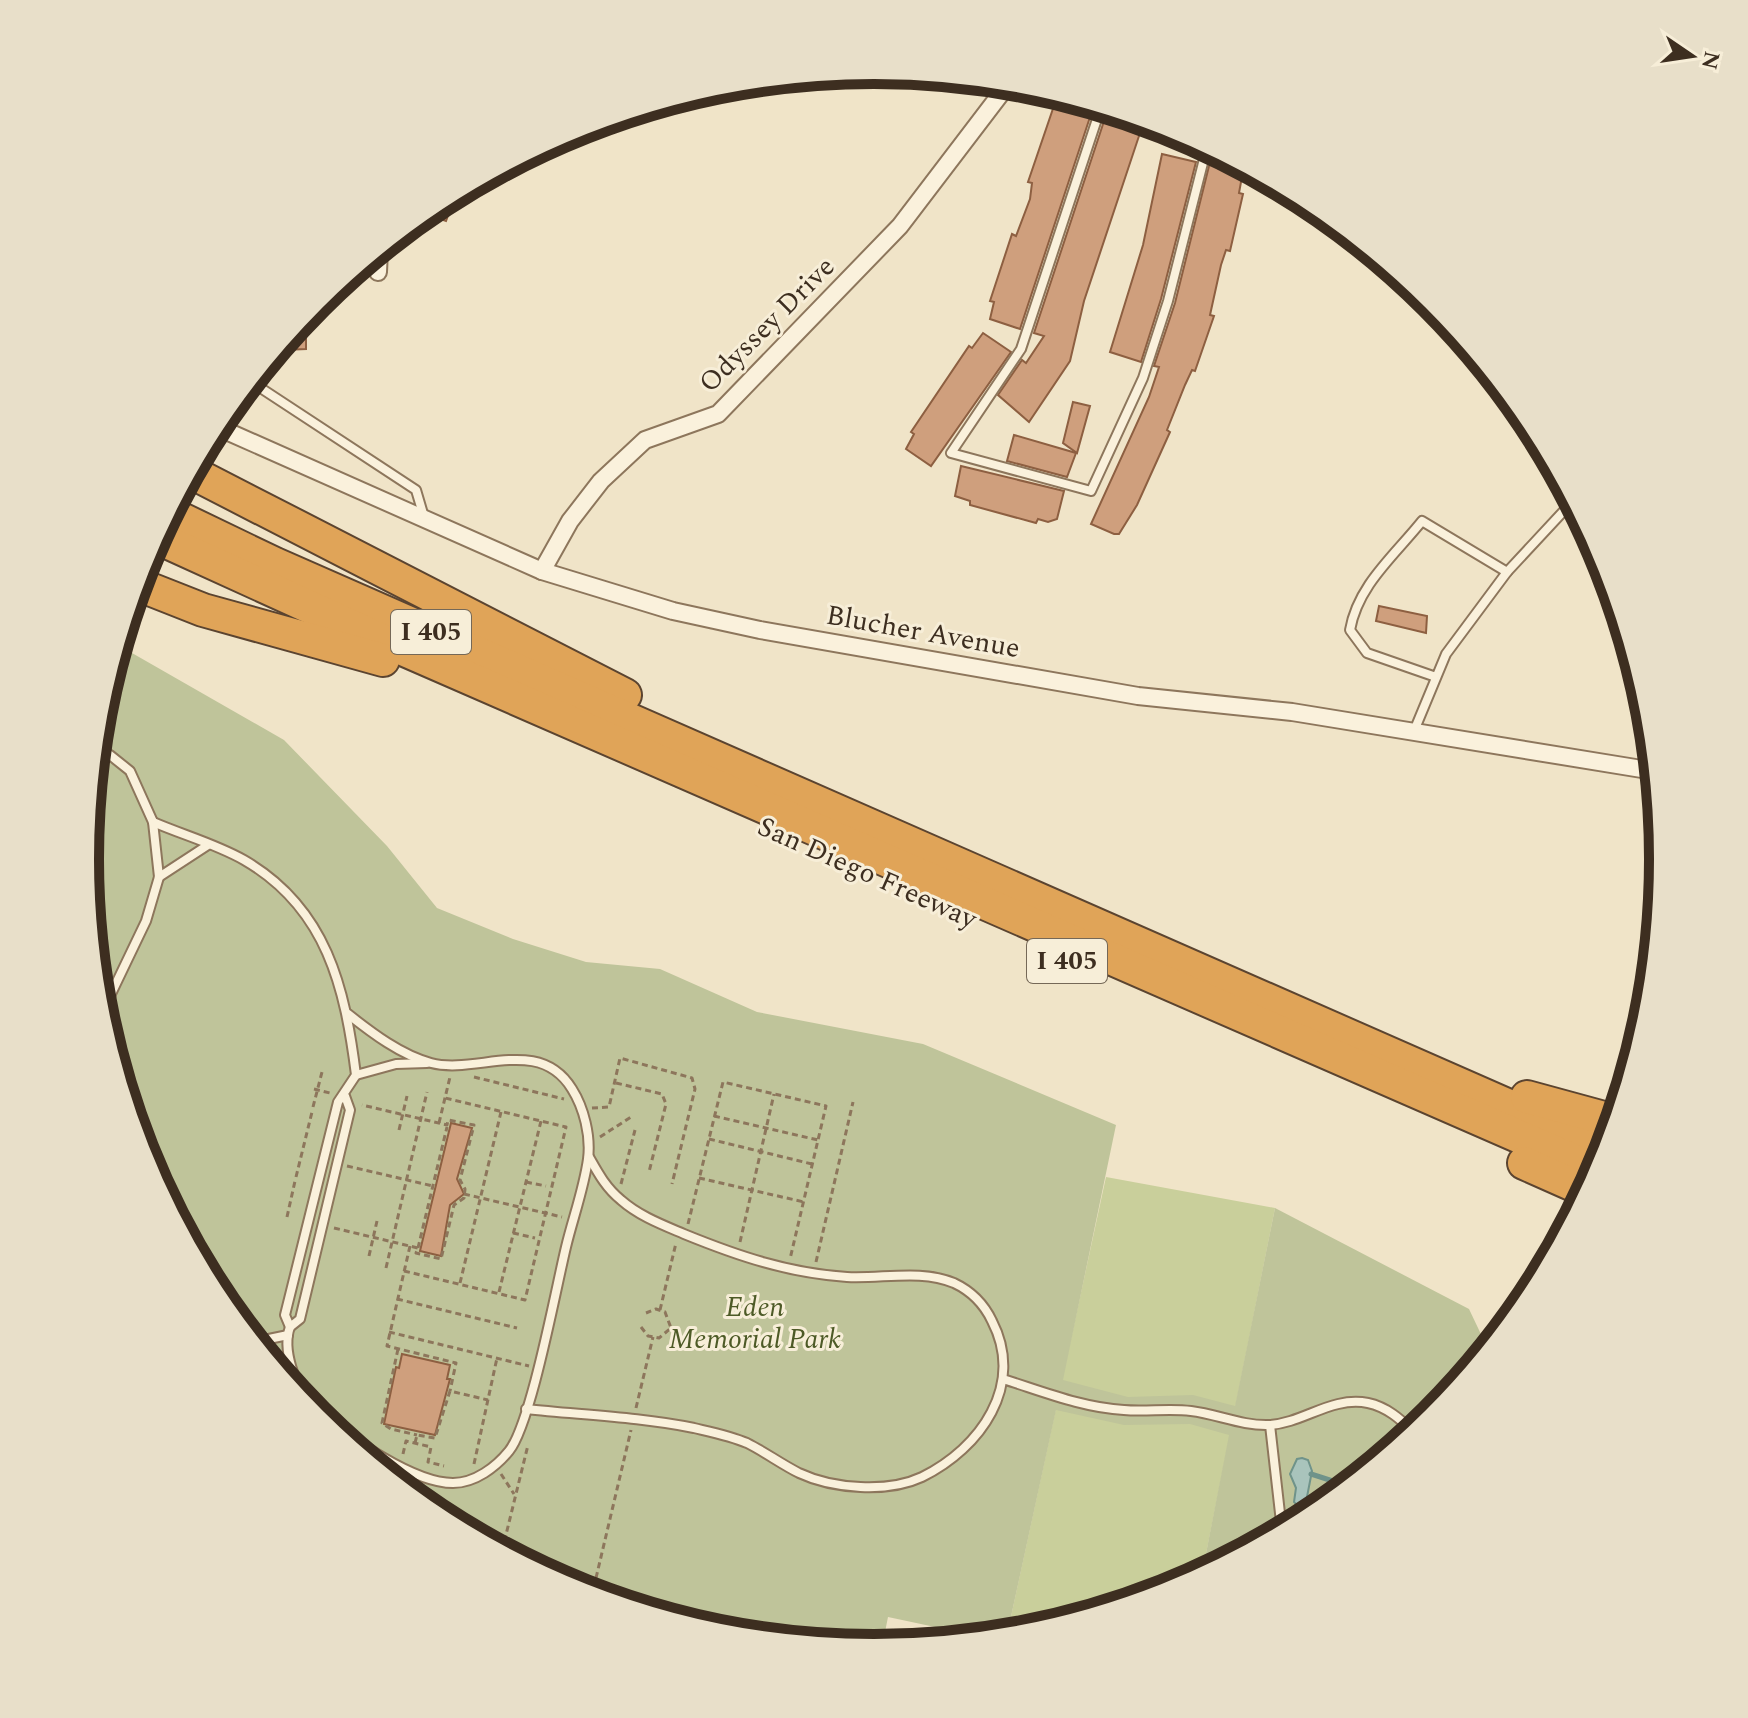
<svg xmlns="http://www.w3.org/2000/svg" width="1748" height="1718" viewBox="0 0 1748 1718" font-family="Spectral,serif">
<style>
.green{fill:#c9cf9b}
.cemetery{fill:#bfc49a}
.water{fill:#a9c4bc;stroke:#6f938a;stroke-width:2}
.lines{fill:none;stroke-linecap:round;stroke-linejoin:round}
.stream{stroke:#6f938a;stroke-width:5}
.building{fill:#cf9f7d;stroke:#8d5f41;stroke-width:2}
.service-casing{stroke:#8d765c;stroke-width:12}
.minor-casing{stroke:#8d765c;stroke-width:20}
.motorway-casing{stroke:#5b4430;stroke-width:36}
.path{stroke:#8d765c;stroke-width:3;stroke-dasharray:6 4;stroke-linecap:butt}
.service{stroke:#faf1dc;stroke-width:8}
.minor{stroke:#faf1dc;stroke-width:16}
.motorway{stroke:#e0a458;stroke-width:32}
.labels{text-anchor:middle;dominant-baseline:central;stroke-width:6;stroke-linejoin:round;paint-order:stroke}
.shield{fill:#f7eed8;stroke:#756857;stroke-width:2}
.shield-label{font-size:26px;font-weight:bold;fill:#3d2e20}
.street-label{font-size:28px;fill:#3d2e20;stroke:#f7eed8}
.park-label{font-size:28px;font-style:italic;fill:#4d5a26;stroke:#f7eed8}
.rim{fill:none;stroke:#3d2e20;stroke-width:10}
</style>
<rect width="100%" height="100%" fill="#f0e4c8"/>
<path class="green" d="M1106,1177L1275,1208L1202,1574L1175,1588L1027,1633L1007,1635Z"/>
<path class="cemetery" d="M118,645L284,740L387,846L437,908L513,939L586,962L660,969L757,1012L923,1044L1116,1125L1063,1380L1128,1397L1193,1395L1235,1406L1275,1208L1469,1309L1488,1349L1432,1417L1312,1515L1202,1574L1229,1435L1190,1424L1124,1425L1056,1410L1007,1635L982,1637L888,1617L882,1647L731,1634L572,1588L435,1515L316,1417L218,1297L145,1161L100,1012L85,859L100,705Z"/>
<path class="water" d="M1302,1458L1308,1460L1312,1471L1306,1502L1298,1506L1294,1502L1296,1488L1290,1474L1297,1459Z"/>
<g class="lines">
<path class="stream" d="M1311,1474L1339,1483L1344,1489"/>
</g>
<g class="building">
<path d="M1058,94L1094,105L1020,329L990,319L994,302L990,301L1012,234L1016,236L1030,199L1032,183L1028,182Z"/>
<path d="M1108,109L1144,121L1084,301L1070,361L1029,422L998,395L1022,360L1026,363L1044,336L1034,333Z"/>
<path d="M1162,154L1196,162L1161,299L1141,362L1110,352L1143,245Z"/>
<path d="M1214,163L1243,171L1239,193L1243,194L1230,251L1226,250L1221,265L1210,315L1214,316L1195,371L1192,370L1185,385L1167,430L1170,432L1137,505L1119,534H1114L1091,524L1149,397L1159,367L1154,366L1175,303L1209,166Z"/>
<path d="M457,191L446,221L423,213L436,203Z"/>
<path d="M306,313V349L284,350L283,341Z"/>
<path d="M983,333L1011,352L931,466L906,449L914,434L911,432L969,346L972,348Z"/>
<path d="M1073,402L1090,406L1077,453L1063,443Z"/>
<path d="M1014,435L1076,453L1067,477L1007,461Z"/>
<path d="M961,466L1064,491L1057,519L1048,522L1038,519L1036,523L970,505V501L955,496Z"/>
<path d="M1379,606L1427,616L1426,633L1376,621Z"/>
<path d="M451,1123L472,1128L457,1179L464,1194L450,1205L441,1256L420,1251Z"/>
<path d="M402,1354L450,1365L447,1379H450L435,1435L384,1424L396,1367L399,1368Z"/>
</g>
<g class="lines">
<defs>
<g id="service">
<path d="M1101,107L1021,349L951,453L1091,491L1143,378L1168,301L1205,155L1189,137"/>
<path d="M250,381L416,490L424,517"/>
<path d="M1507,572L1573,501"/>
<path d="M1414,731L1446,654L1507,572L1422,521C1394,556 1358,585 1350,630L1367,653L1436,677"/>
<path d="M96,750L110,755L130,771L153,822L159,877L146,921L111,994L104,1024"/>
<path d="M153,822C183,835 216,844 244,860C327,908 345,988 356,1075L338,1102L285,1315L290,1327L300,1319L350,1110L345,1096"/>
<path d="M159,877L208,845"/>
<path d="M356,1075L396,1064L427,1063"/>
<path d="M290,1327C281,1351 297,1384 307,1405"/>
<path d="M254,1342L288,1335"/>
<path d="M1006,1380C1044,1392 1084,1408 1124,1410C1146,1412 1169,1408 1191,1411C1217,1414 1242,1426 1269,1425C1304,1423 1331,1396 1368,1403C1387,1407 1400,1419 1414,1432"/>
<path d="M305,1404C341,1430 409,1483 453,1483C475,1483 496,1467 509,1451C531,1424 556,1288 566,1247C573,1218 584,1188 588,1159C591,1136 584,1108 572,1089C539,1035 477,1075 431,1063C401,1055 372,1033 348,1014"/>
<path d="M526,1409C582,1415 640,1417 694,1428C711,1432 731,1436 747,1443C765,1452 781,1464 799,1473C833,1489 888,1493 922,1477C981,1448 1025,1385 992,1321C984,1304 971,1291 954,1283C921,1269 882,1279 847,1277C788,1273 738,1256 684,1234C663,1225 639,1216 621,1200C606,1188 598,1173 589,1157"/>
<path d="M1270,1425L1282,1531"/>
</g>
<g id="minor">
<path d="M378,272L379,250"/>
<path d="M215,426L542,571L673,611L760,630L1138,696L1292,712L1654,771"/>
<path d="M542,571L570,521L601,481L645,440L718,414L900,226L1009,83"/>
</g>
<g id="motorway">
<path d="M191,472L625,695"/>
<path d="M169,513L275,564L1607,1149"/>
<path d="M156,537L382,640L1598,1171"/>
<path d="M137,584L203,610L383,660"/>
<path d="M1527,1097L1615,1121"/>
<path d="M1524,1163L1587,1191"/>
</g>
</defs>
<use href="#service" class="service-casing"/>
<use href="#minor" class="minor-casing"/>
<use href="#motorway" class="motorway-casing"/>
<g class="path">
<path d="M474,1077L564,1099"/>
<path d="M616,1083L662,1094L666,1104L649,1172"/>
<path d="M314,1089L330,1093"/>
<path d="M313,1107L322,1072"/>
<path d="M592,1108L609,1107L620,1058L692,1078L695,1089L672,1184"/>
<path d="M714,1116L818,1140"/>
<path d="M439,1123L450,1077"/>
<path d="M399,1130L407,1096"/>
<path d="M600,1137L631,1117"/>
<path d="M709,1139L812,1164"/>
<path d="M347,1166L433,1186"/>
<path d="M296,1177L312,1112"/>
<path d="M699,1178L804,1202"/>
<path d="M526,1182L546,1186"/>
<path d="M621,1184L635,1130"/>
<path d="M464,1194L562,1217"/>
<path d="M287,1217L295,1181"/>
<path d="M688,1224L723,1082L826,1106L790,1259"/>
<path d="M334,1228L418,1248L416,1253L441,1259L454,1205L464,1198L465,1189L460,1180L474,1125L448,1120L447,1125L362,1105"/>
<path d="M513,1233L535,1238"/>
<path d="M740,1242L774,1094"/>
<path d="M410,1246L387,1346L456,1363L450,1391"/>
<path d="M418,1248L447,1127"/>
<path d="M369,1256L377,1221"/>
<path d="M816,1262L853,1102"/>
<path d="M386,1268L427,1092"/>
<path d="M404,1271L525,1300L566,1127L445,1098"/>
<path d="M460,1283L501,1112"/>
<path d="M499,1292L541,1121"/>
<path d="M397,1299L517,1328"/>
<path d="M660,1310L676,1243"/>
<path d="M641,1327L648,1336L659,1338L671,1328L665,1312L656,1309L646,1313"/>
<path d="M389,1332L529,1366"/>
<path d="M398,1349L382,1423L391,1429L417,1435"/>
<path d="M636,1408L653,1337"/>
<path d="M415,1443L417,1435L435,1438L450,1391L488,1400"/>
<path d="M403,1454L406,1441L431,1447L428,1462L444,1466"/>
<path d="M474,1464L497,1358"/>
<path d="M501,1474L514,1494"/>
<path d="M415,1498L418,1486"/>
<path d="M502,1551L528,1445"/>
<path d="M596,1578L631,1430"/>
</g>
<use href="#service" class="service"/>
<use href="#minor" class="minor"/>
<use href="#motorway" class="motorway"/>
</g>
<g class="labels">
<g class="shield">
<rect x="391" y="610" width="80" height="44" rx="6"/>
<rect x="1027" y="939" width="80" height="44" rx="6"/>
</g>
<g class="shield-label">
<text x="431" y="632">I 405</text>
<text x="1067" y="961">I 405</text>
</g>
<g class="street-label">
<text transform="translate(767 325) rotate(-45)">Odyssey Drive</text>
<text transform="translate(923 632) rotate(10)">Blucher Avenue</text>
<text transform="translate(867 873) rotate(24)">San Diego Freeway</text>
</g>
<g class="park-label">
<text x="755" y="1307">Eden<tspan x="755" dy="32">Memorial Park</tspan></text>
</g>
</g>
<path d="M0 0H1748V1718H0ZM99 859a775 775 0 1 1 1550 0a775 775 0 1 1-1550 0Z" fill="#e8dfc9" fill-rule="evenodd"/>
<path class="rim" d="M99 859a775 775 0 1 1 1550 0a775 775 0 1 1-1550 0Z"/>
<g transform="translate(1692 56) rotate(103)" stroke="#f7eed8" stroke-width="6" paint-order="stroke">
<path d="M0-6L14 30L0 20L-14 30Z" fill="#3d2e20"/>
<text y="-12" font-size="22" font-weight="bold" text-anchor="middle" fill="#3d2e20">N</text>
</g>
</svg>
